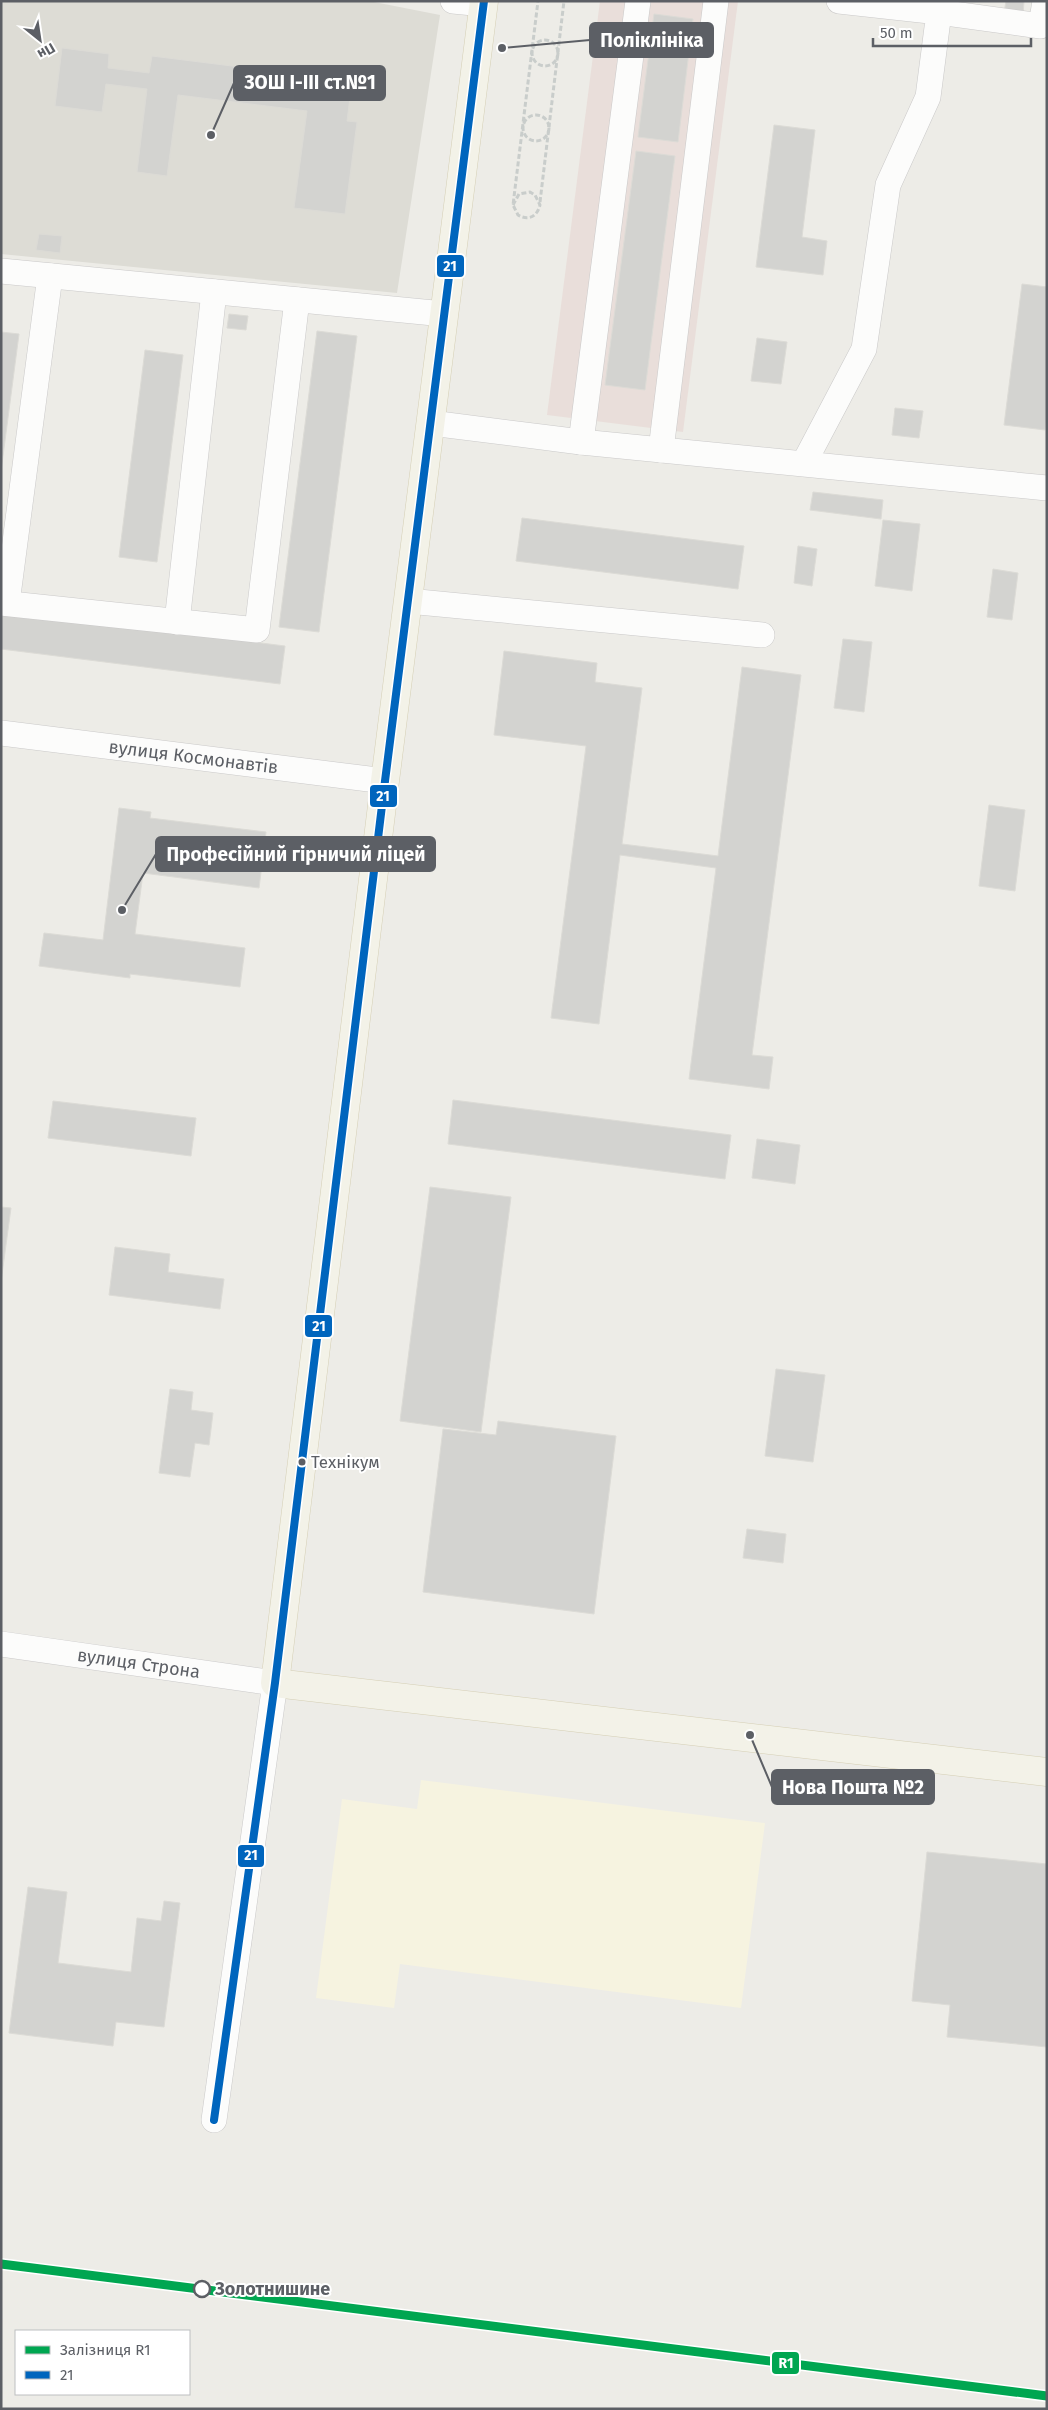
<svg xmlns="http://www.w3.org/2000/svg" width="1048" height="2410" viewBox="0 0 1048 2410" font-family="'Fira Sans',sans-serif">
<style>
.commercial{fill:#f6f3e0}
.education{fill:#dddcd5}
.medical{fill:#e9deda}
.building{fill:#d3d3d0;stroke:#dcdbd6}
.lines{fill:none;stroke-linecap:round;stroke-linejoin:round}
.minor-casing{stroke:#cac9c9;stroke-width:26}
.major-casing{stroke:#d5cfb5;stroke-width:29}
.path{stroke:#c9cdcb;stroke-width:3;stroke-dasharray:5 2.5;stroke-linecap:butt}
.minor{stroke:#fcfcfb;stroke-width:25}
.major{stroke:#f3f2e8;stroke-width:28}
.bus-1-casing{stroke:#fff;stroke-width:11}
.bus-1{stroke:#0065bd;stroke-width:8}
.rail-1-casing{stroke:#fff;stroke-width:12}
.rail-1{stroke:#00a651;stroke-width:9}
.bus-dot{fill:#5c5f65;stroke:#fff;stroke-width:2}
.stop-dot{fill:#fff;stroke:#5c5f65;stroke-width:2.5}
.labels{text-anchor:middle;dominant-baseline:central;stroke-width:4;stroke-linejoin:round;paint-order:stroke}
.bus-label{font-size:17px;fill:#5c5f65;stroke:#fff;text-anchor:start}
.street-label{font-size:18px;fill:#5c5f65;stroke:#fff}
.stop-label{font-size:18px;font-weight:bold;fill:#5c5f65;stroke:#fff;text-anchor:start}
.leader{fill:none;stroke:#5c5f65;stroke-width:2}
.callout-dot{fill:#5c5f65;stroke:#fff;stroke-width:2}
.callout{fill:#5c5f65;stroke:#5c5f65;stroke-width:2}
.callout-label{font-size:19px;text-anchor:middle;font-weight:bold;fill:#fff}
.line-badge{stroke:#fff;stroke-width:2}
.badge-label{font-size:14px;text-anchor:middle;font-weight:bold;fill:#fff}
</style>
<rect width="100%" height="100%" fill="#edece7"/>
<path class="commercial" d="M421,1780L765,1823L741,2008L400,1964L394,2008L316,1998L342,1799L417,1809Z"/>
<path class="education" d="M1,1H369L440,15L397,293L1,254Z"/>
<path class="medical" d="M600,1H738L683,432L547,415Z"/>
<g class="building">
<path d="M1006,1H1024L1023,15L1004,13Z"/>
<path d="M654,14L693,19L678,142L638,137Z"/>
<path d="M62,48L109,54L108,68L149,73L152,56L352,81L347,121L357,122L345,214L294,208L307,111L178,95L167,176L137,172L147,89L106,84L102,112L55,106Z"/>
<path d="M774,125L815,130L802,237L827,241L823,275L756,267Z"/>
<path d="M636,151L675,156L645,390L605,385Z"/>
<path d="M39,234L62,236L60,253L36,250Z"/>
<path d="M1022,284L1047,287V414L1045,430L1004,425Z"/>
<path d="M229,314L248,316L246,330L227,328Z"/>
<path d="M317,331L357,336L319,632L279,627Z"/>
<path d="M1,332L19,334L1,471Z"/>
<path d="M757,338L787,342L781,384L751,381Z"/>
<path d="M145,350L183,355L157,562L119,557Z"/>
<path d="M895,408L923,411L919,438L892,435Z"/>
<path d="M813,492L883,500L881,519L810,510Z"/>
<path d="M522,518L744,546L738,589L516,561Z"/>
<path d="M883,520L920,524L912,591L875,586Z"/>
<path d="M798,546L817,549L812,586L794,583Z"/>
<path d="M993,569L1018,573L1012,620L987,617Z"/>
<path d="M1,610L285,646L280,684L1,649Z"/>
<path d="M843,639L872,642L864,712L834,708Z"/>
<path d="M504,651L597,663L595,682L642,688L622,844L718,856L742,667L801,675L752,1055L773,1057L769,1089L689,1079L716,868L620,855L599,1024L551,1018L586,746L494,735Z"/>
<path d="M989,805L1025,810L1015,891L979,886Z"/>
<path d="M119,808L151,812L150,818L266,832L259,888L143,873L135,934L245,948L240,987L130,974V978L39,966L44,933L103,940Z"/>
<path d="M453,1100L731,1135L725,1179L448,1144Z"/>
<path d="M53,1101L196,1118L191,1156L48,1138Z"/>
<path d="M757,1139L800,1145L795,1184L752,1178Z"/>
<path d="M430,1187L511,1197L481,1432L400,1421Z"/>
<path d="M1,1207L11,1208L1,1282Z"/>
<path d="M115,1247L170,1254L168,1272L224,1279L220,1309L109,1295Z"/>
<path d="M776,1369L825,1375L813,1462L765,1456Z"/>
<path d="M170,1389L193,1392L191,1410L213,1413L209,1445L195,1443L190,1477L159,1473Z"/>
<path d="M498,1421L616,1436L594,1614L423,1592L443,1429L496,1435Z"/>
<path d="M747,1529L786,1534L783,1563L743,1558Z"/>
<path d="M927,1852L1047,1864V2047L947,2037L950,2005L912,2001Z"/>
<path d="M28,1887L67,1892L58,1963L131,1972L137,1918L161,1921L164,1901L180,1903L164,2027L116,2022L113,2046L9,2033Z"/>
</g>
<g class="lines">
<defs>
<g id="minor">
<path d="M453,1L484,4"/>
<path d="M939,12L1041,26L1045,1"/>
<path d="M1,271L444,314"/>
<path d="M431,423L581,442L1047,488"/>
<path d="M581,442L638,1"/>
<path d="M661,450L716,1"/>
<path d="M804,463L864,349L888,185L928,97L939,12L839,1"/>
<path d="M408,601L762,635"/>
<path d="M1,603L257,630L297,300"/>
<path d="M7,603L50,276"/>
<path d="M177,622L214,292"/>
<path id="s1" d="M1,733L385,781"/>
<path id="s2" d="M1,1644L275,1683L214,2120"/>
</g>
<path id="major" d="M484,1L385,781L275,1683L1047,1772"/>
</defs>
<use href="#minor" class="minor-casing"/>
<use href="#major" class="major-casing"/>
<g class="path">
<circle cx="545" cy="53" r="13"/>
<circle cx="536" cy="128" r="13"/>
<path d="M540,202L564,1"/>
<path d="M513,205L519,194L530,192L535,195L540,205C537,217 528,221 518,215L513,205L538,1"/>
</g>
<use href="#minor" class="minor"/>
<use href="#major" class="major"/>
<defs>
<path id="bus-1" d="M214,2120L275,1683L385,781L484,1"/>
</defs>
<use href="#bus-1" class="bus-1-casing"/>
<use href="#bus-1" class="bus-1"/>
<defs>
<path id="rail-1" d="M1,2264L1047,2396"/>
</defs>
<use href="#rail-1" class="rail-1-casing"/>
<use href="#rail-1" class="rail-1"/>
</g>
<circle class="bus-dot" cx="302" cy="1462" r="4.5"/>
<circle class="stop-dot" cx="202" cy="2289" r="8"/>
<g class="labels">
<g class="bus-label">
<text x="311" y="1462">Технікум</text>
</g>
<g class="street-label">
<text stroke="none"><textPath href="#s1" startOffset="194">вулиця Космонавтів</textPath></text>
<text stroke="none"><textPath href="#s2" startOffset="139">вулиця Строна</textPath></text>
</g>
<g class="stop-label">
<text x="215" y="2289">Золотнишине</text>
</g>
</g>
<path class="leader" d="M502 48L590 40M211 135L234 83M122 910L156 854M750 1735L772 1787"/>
<g class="callout-dot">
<circle cx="502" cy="48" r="5"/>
<circle cx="211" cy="135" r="5"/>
<circle cx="122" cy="910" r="5"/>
<circle cx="750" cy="1735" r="5"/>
</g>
<g class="callout">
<rect x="590" y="23" width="123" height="34" rx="5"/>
<rect x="234" y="66" width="151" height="34" rx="5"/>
<rect x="156" y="837" width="279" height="34" rx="5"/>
<rect x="772" y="1770" width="162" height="34" rx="5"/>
</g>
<g class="callout-label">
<text x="652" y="47">Поліклініка</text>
<text x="310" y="89">ЗОШ I-III ст.№1</text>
<text x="296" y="861">Професійний гірничий ліцей</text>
<text x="853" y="1794">Нова Пошта №2</text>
</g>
<g class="line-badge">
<rect x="436" y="254" width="29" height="24" rx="5" fill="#0065bd"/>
<rect x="369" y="784" width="29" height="24" rx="5" fill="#0065bd"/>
<rect x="304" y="1314" width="29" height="24" rx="5" fill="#0065bd"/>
<rect x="237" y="1844" width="28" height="24" rx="5" fill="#0065bd"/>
<rect x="771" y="2351" width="29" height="24" rx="5" fill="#00a651"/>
</g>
<g class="badge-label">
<text x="450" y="271">21</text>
<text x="383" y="801">21</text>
<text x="319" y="1331">21</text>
<text x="251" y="1860">21</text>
<text x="786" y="2368">R1</text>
</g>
<rect width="1048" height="2410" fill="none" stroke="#5c5f65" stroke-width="5"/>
<rect x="15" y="2330" width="175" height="65" fill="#ffffff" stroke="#bebfc1"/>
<rect x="25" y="2346" width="25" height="8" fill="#00a651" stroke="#bebfc1"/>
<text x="60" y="2355" font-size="15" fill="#5c5f65">Залізниця R1</text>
<rect x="25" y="2371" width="25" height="8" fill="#0065bd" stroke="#bebfc1"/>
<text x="60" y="2380" font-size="15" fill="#5c5f65">21</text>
<g transform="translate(40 40) rotate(150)" stroke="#ffffff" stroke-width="4" paint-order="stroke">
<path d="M0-4L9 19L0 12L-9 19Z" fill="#5c5f65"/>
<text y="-8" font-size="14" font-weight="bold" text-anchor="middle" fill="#5c5f65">Пн</text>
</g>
<path d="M873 38v8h158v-8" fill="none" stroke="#5c5f65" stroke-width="2.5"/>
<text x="880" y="38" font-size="15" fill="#5c5f65" stroke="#ffffff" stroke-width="4" paint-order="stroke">50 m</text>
</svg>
